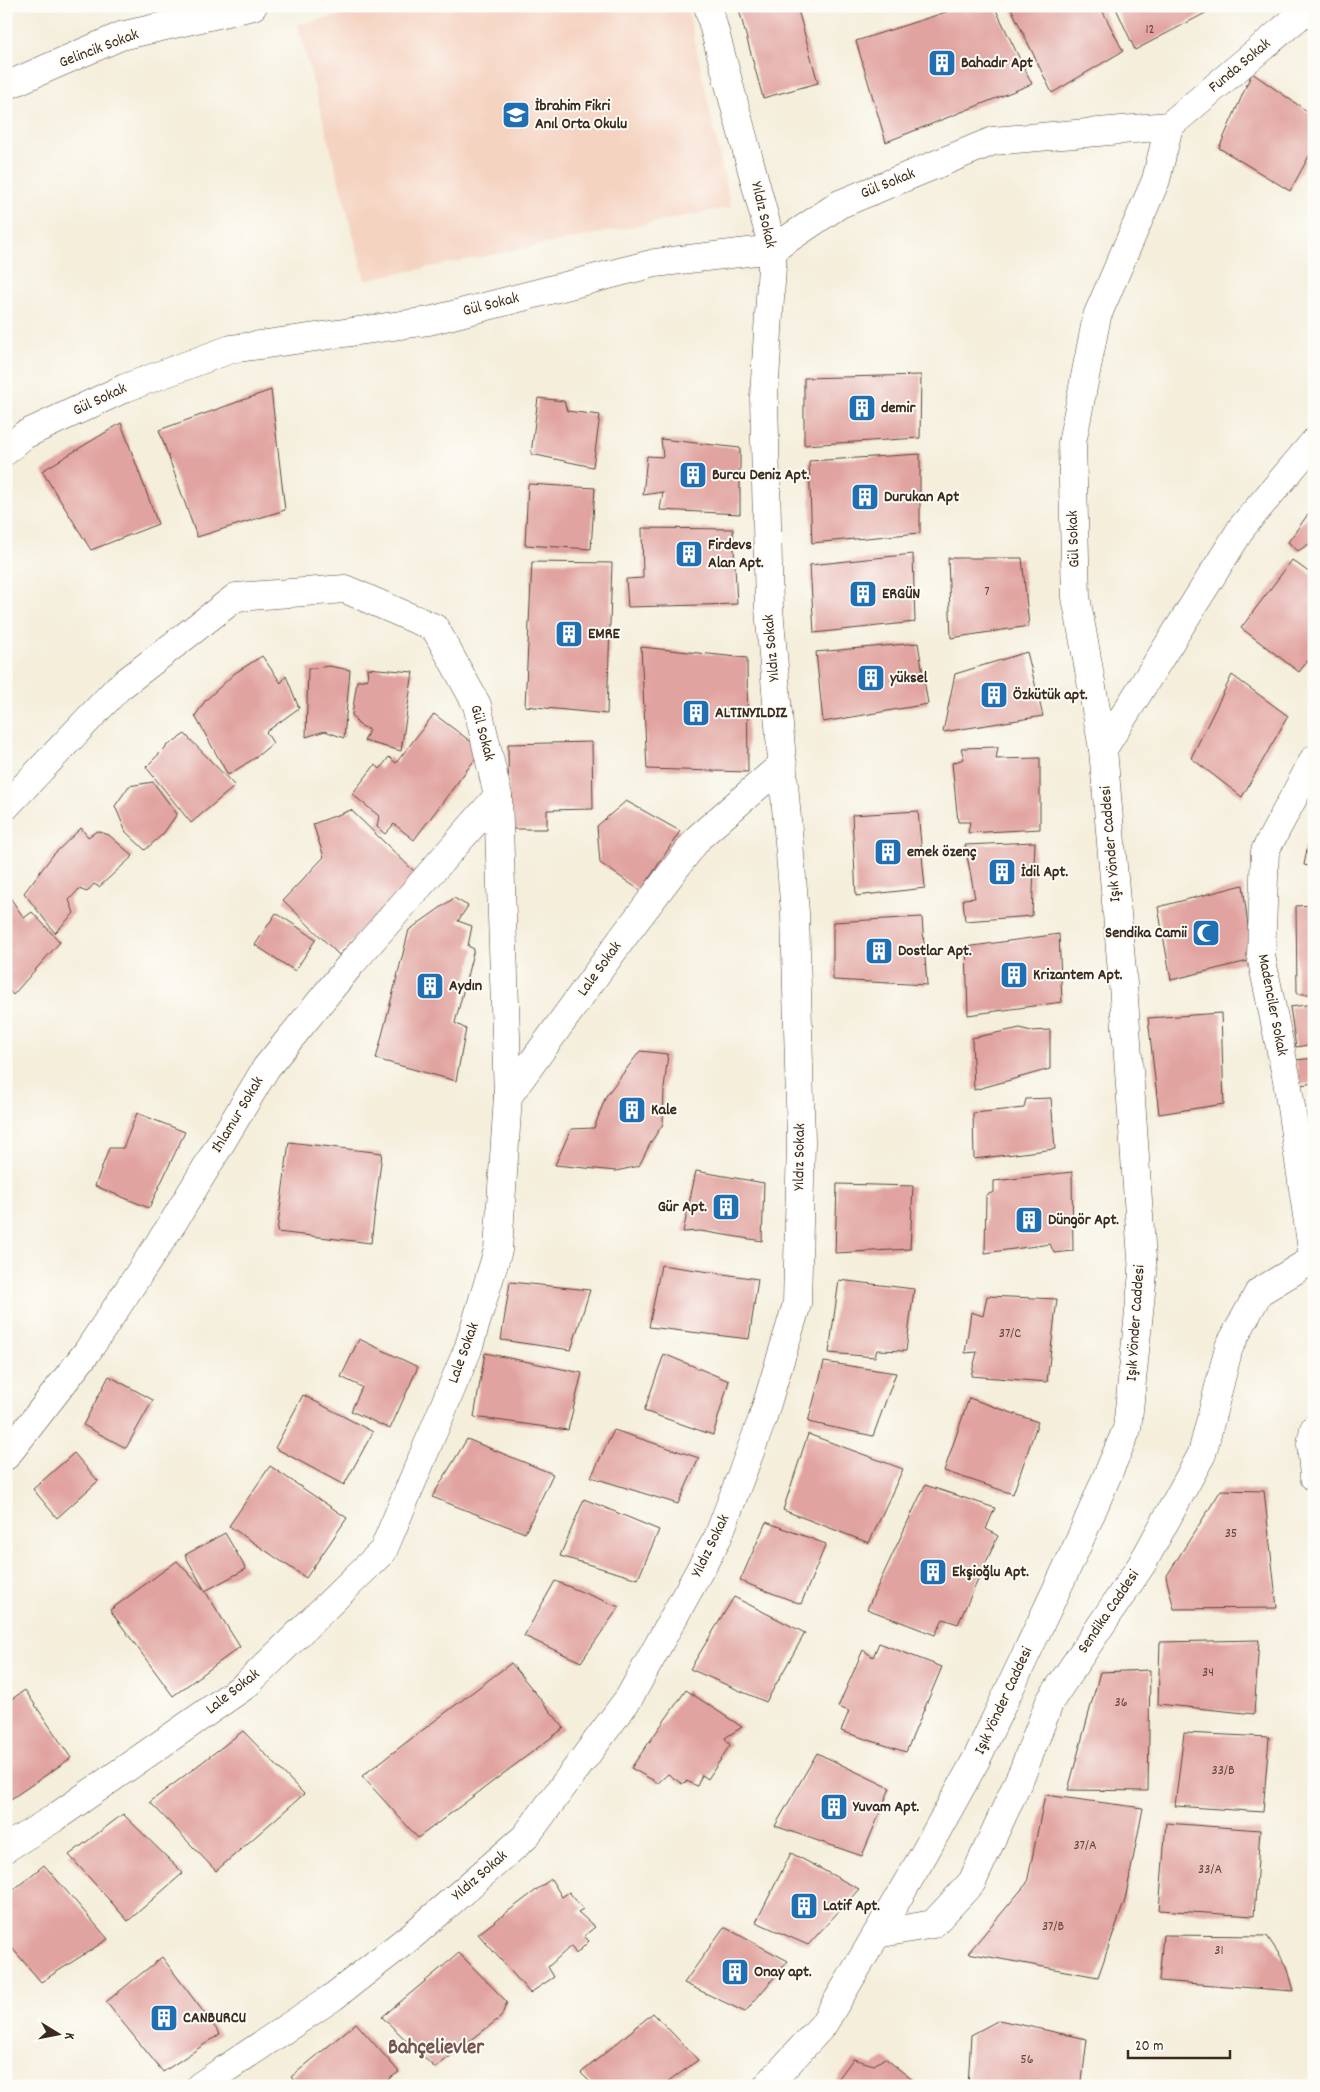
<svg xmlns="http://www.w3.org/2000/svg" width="1320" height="2092" viewBox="0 0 1320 2092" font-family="Dekko,sans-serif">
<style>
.built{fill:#f5d3c1}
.building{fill:#e1a39f}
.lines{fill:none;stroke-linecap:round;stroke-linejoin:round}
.minor-casing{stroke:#57473a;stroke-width:29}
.minor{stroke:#fff;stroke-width:28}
.labels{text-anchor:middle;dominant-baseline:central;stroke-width:4;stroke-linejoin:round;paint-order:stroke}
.number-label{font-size:14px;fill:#64483e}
.street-label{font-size:16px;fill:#3b2a1e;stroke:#fdfcf7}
.poi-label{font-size:16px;font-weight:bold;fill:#3b2a1e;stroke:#fdfcf7;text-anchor:start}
.district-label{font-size:21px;font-weight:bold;fill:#75544b;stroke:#fdfcf7}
</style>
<rect width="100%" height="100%" fill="#fdfcf7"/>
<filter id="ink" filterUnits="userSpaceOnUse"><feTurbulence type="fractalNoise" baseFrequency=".02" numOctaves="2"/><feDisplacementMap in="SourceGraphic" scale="10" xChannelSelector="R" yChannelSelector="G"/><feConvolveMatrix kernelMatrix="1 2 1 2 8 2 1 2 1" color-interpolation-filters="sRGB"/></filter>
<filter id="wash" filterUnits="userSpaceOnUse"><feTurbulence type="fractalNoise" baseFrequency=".0096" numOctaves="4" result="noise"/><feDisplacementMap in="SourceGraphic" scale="20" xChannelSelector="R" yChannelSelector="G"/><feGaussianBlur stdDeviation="1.12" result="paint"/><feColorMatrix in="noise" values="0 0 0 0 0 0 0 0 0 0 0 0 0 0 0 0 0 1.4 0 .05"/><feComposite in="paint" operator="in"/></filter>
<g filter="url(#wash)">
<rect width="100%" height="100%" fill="#f4eedb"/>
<path class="built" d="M389,6H687L731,207L365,280L298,24Z"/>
<g id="blocks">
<g class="building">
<path d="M738,6H797L818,83L763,98Z"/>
<path d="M965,6H994L1032,84L886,142L856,41Z"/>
<path d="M1010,6H1100L1123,51L1052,93Z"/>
<path d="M1115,6H1211L1213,9L1135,50Z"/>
<path d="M1252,73L1314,116V147L1290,191L1219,148Z"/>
<path d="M921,375L920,438L804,445V378Z"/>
<path d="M271,390L285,510L197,537L159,430Z"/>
<path d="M538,398L564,401L567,411L600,415L593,467L531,454Z"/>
<path d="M121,423L158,524L91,550L42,471Z"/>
<path d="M661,439L740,448V514L660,510L663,492L643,495L647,456L663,457Z"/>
<path d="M920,454V533L812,543L809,461Z"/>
<path d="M528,484L595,488L591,549L525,545Z"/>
<path d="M1314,506V541L1298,551L1288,542Z"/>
<path d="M642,528L733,529L737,604L628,607L626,579L643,578Z"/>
<path d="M913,554L915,622L814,633L810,565Z"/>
<path d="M948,558H1022L1029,626L951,638Z"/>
<path d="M1292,560L1314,576V653L1299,672L1241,628Z"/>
<path d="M532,562L612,563L607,714L525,706Z"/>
<path d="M918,643L928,704L823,722L816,652Z"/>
<path d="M641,647L747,658L748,772L647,769Z"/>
<path d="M1027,652L1043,716L943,732L955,674Z"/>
<path d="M262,656L281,683L286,676L299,708L266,732L273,743L255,758L228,775L195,716L205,701L235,673Z"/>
<path d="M329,666L350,670L344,738L325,731L306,737L308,669Z"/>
<path d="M367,668L413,672L401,751L364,741L369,730L358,724L352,715L357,681L368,679Z"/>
<path d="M1232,675L1288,716L1242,797L1191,758Z"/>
<path d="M434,714L482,750L414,840L394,824L385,834L377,827L379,816L352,794L375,765L380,769L389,757L396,763Z"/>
<path d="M185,734L235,786L191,823L146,767L168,745Z"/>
<path d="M592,742L593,809L547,810V829H509L508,744Z"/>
<path d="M998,747L996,759L1040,758V829L968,833L970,822H958L952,763L964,759L961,748Z"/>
<path d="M153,782L177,814L163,834L145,850L126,832L115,806L129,786Z"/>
<path d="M626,801L680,831L641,891L600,863L597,826Z"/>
<path d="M351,810L417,874L339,955L283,900L324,857L313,824Z"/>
<path d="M918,811L925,888L856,896L852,815Z"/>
<path d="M1313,818H1314V867L1304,865Z"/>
<path d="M81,828L88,837L97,831L109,835L133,856L99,887L94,884L87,892L79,889L69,900L74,913L55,933L24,893L53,855Z"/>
<path d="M1035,842L1032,916L965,921L963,899L975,898L965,845Z"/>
<path d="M1243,885L1252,960L1171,980L1158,907Z"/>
<path d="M9,896L24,918L32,912L60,942L13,995L6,987V899Z"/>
<path d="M454,898L468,906L458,921L472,926L468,946L474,949L455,1023L466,1029L456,1081L376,1059L409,930Z"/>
<path d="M1314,905V994H1297L1296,906Z"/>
<path d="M276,913L316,939L295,971L255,945Z"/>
<path d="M922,917L927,985L833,980V922Z"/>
<path d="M1059,934L1062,1002L968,1015L966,947Z"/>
<path d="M1314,1004V1044L1296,1047L1290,1007Z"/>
<path d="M1221,1013L1224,1104L1159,1114L1148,1018Z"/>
<path d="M1020,1028L1031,1031L1050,1030V1069L974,1090L972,1038Z"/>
<path d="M640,1051L668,1054L664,1089L663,1124L651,1142L639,1166L616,1171L555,1165L571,1129L594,1128L606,1096Z"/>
<path d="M1314,1058V1083L1300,1085L1296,1060Z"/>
<path d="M1051,1098L1055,1149L974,1159L973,1113L1024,1108L1026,1099Z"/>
<path d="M137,1113L185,1132L149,1208L95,1186L109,1148H123Z"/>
<path d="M289,1142L382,1153L371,1243L277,1232Z"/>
<path d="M696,1171L764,1183L762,1241L700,1231L683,1232Z"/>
<path d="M1072,1172L1073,1251L1054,1253L1050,1244L985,1253L986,1195L994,1192V1181Z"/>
<path d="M837,1184L913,1186L910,1249L835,1253Z"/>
<path d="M661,1265L758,1279L749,1339L649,1327Z"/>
<path d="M839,1280L914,1289L906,1351L877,1350L875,1357L829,1353Z"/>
<path d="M510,1282L590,1290L571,1350L501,1340Z"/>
<path d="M987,1296L1057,1299L1047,1382L971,1376L977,1352L965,1353L971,1312L983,1316Z"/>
<path d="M359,1339L418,1367L390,1429L351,1411L362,1387L341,1377Z"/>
<path d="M485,1353L582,1373L568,1430L474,1417Z"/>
<path d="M664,1354L729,1381L713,1435L644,1411Z"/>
<path d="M824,1362L896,1373L873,1436L808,1422Z"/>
<path d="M109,1376L153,1400L126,1448L83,1425Z"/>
<path d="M303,1395L373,1432L344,1485L275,1448Z"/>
<path d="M969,1398L1038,1422L1013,1494L944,1471Z"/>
<path d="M614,1430L699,1458L678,1504L591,1477Z"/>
<path d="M808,1434L903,1469L869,1543L783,1510Z"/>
<path d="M467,1439L553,1474L525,1533L432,1497Z"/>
<path d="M74,1453L98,1481L57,1518L33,1489Z"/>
<path d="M270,1466L347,1518L306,1578L229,1526Z"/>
<path d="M925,1485L995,1508L986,1529L998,1536L958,1624L943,1619L935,1635L867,1609Z"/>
<path d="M1221,1490L1264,1491L1277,1608L1174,1609L1166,1577Z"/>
<path d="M584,1499L659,1530L638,1579L560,1556Z"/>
<path d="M766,1522L826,1544L801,1604L740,1581Z"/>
<path d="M225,1533L246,1569L205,1591L185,1555Z"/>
<path d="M177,1561L205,1591L240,1647L173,1696L110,1610Z"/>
<path d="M555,1581L619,1607L581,1662L524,1636Z"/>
<path d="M734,1597L805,1633L766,1702L690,1669Z"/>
<path d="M1259,1640L1254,1714L1158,1704L1160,1642Z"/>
<path d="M879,1643L942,1667L906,1752L841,1731L849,1711L838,1707L863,1650L873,1657Z"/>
<path d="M511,1663L564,1728L418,1838L362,1776Z"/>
<path d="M1150,1670L1148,1791L1068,1790L1100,1672Z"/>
<path d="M25,1690L71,1758L8,1801L6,1798V1703Z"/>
<path d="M686,1690L742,1727L725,1738L730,1745L708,1779L702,1775L697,1786L687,1781L682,1784L668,1774L658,1783L631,1768Z"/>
<path d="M243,1731L304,1794L216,1871L150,1802Z"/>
<path d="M1184,1733L1269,1737L1263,1812L1175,1806Z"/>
<path d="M817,1753L890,1788L862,1856L775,1826Z"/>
<path d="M1045,1795L1143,1808L1125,1900L1098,1977L968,1953L1027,1883Z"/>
<path d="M123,1814L183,1873L128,1921L69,1855Z"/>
<path d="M1166,1823L1260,1830L1254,1916L1159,1910Z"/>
<path d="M791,1853L859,1889L808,1945L756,1922Z"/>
<path d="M44,1865L108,1939L41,1982L6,1941V1896Z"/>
<path d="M551,1879L562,1897L569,1892L583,1909L578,1912L595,1927L584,1936L589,1941L576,1954L571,1946L548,1967L554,1977L530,1993L478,1934Z"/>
<path d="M724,1927L788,1961L745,2012L684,1983Z"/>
<path d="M1163,1935L1267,1936L1287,1966L1294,1991L1159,1981Z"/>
<path d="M459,1953L507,2002L501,2017L435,2068L382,2017Z"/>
<path d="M162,1957L220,2034L163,2072L106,2002Z"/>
<path d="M653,2013L698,2060L663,2086H594L581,2073Z"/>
<path d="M999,2020L1087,2039L1082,2081L1069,2086H968L971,2035Z"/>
<path d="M356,2023L399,2072L379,2086H299L291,2077Z"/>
<path d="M885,2058L920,2086H833L853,2059L874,2065Z"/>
</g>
</g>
</g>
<g filter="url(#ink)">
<use href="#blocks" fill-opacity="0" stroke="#57473a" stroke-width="1"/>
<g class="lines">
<defs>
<g id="minor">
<path d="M6,86L121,36L253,6"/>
<path d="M1169,126L1311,6"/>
<path d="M6,451L24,435L125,388L231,349L429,321L655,263L773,249L840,204L993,141L1169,126L1156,180L1097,316L1072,443L1076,597L1103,749"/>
<path d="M1314,759L1265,851L1261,956L1287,1080L1314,1263"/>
<path d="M6,806L118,688L236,597L345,589L435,628L477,705L498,796L508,1096"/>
<path d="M1314,1429L1311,1444L1314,1477"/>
<path d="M6,1456L87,1352L174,1221L266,1068L351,964L498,796"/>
<path d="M6,1848L53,1819L246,1685L383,1551L468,1349L498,1250L508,1096L624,936L699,837L783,764"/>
<path d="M877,1934L933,1924L972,1882L1023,1771L1050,1701L1142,1564L1202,1454L1229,1347L1259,1292L1312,1260"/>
<path d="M200,2086L333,1997L414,1934L525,1837L629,1698L718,1537L762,1420L797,1304L801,1141L795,913L769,608L764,397L773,249L708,6"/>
<path d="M767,2086L823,2025L924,1854L977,1758L1078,1544L1127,1429L1143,1273L1123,984L1103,749L1243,526L1314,442"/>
</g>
</defs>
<use href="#minor" class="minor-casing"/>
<use href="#minor" class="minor"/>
</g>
</g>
<defs>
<symbol id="building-square" viewBox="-11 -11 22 22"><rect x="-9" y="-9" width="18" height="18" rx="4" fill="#1f6fb2" stroke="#fdfcf7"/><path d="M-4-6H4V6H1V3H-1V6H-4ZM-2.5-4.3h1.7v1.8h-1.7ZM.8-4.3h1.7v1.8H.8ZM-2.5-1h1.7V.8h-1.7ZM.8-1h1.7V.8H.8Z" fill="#fff"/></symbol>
<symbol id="school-square" viewBox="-11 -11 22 22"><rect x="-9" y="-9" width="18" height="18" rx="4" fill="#1f6fb2" stroke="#fdfcf7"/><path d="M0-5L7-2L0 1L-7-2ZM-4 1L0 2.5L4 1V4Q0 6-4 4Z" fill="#fff"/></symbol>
<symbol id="mosque-square" viewBox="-11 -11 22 22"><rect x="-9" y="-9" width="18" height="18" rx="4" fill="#1f6fb2" stroke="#fdfcf7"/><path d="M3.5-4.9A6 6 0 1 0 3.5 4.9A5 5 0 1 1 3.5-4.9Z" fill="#fff"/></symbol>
</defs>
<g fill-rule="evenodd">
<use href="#building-square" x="926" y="47" width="32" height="32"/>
<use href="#school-square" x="500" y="99" width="32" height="32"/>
<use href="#building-square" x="846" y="392" width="32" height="32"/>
<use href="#building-square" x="677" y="459" width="32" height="32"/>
<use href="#building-square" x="849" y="481" width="32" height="32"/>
<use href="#building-square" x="673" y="538" width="32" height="32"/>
<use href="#building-square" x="847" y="578" width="32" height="32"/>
<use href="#building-square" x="553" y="618" width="32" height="32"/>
<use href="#building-square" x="855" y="662" width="32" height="32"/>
<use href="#building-square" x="978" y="679" width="32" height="32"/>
<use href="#building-square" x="680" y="697" width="32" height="32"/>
<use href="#building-square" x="872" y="836" width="32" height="32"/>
<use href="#building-square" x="986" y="856" width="32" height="32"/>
<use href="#mosque-square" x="1190" y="917" width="32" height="32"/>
<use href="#building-square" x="863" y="935" width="32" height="32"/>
<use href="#building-square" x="998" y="959" width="32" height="32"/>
<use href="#building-square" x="414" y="970" width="32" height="32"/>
<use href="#building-square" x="616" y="1094" width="32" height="32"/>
<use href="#building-square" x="710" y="1191" width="32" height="32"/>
<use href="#building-square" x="1013" y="1204" width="32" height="32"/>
<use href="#building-square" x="917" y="1556" width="32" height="32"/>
<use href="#building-square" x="818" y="1791" width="32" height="32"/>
<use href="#building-square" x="788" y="1890" width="32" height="32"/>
<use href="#building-square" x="719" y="1956" width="32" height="32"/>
<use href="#building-square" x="148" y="2002" width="32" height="32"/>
</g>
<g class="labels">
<g class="number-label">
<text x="1150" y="30">12</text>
<text x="987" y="592">7</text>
<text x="1010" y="1334">37/C</text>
<text x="1231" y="1534">35</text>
<text x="1208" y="1673">34</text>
<text x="1121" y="1703">36</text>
<text x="1223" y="1771">33/B</text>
<text x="1085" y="1846">37/A</text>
<text x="1210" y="1870">33/A</text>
<text x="1053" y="1927">37/B</text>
<text x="1219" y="1951">31</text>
<text x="1027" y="2060">56</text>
</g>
<g class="street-label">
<text transform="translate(99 49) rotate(-21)">Gelincik Sokak</text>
<text transform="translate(1240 66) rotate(-40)">Funda Sokak</text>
<text transform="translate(888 184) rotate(-22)">Gül Sokak</text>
<text transform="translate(763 215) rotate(77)">Yıldız Sokak</text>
<text transform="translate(491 305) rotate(-14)">Gül Sokak</text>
<text transform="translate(100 400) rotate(-25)">Gül Sokak</text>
<text transform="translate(1074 539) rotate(-92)">Gül Sokak</text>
<text transform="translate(772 648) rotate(-95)">Yıldız Sokak</text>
<text transform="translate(482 733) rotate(75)">Gül Sokak</text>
<text transform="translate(1111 844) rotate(-95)">Işık Yönder Caddesi</text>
<text transform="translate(600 969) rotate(-54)">Lale Sokak</text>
<text transform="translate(1272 1005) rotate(79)">Madenciler Sokak</text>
<text transform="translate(238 1115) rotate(-59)">Ihlamur Sokak</text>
<text transform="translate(800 1157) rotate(-89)">Yıldız Sokak</text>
<text transform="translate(1136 1323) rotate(-86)">Işık Yönder Caddesi</text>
<text transform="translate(464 1353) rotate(-70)">Lale Sokak</text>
<text transform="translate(711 1546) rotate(-64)">Yıldız Sokak</text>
<text transform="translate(1109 1612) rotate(-56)">Sendika Caddesi</text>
<text transform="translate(233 1692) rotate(-38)">Lale Sokak</text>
<text transform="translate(1004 1701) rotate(-65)">Işık Yönder Caddesi</text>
<text transform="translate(480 1876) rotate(-41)">Yıldız Sokak</text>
</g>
<g class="poi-label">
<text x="961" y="63">Bahadır Apt</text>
<text x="535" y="106">İbrahim Fikri<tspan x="535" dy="18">Anıl Orta Okulu</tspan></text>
<text x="881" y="408">demir</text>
<text x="712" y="475">Burcu Deniz Apt.</text>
<text x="884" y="497">Durukan Apt</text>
<text x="708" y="545">Firdevs<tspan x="708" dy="18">Alan Apt.</tspan></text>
<text x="882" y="594">ERGÜN</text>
<text x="588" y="634">EMRE</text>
<text x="890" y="678">yüksel</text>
<text x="1013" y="695">Özkütük apt.</text>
<text x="715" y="713">ALTINYILDIZ</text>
<text x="907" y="852">emek özenç</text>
<text x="1021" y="872">İdil Apt.</text>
<text x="1187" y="933" text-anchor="end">Sendika Camii</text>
<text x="898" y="951">Dostlar Apt.</text>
<text x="1033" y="975">Krizantem Apt.</text>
<text x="449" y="986">Aydın</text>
<text x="651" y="1110">Kale</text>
<text x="707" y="1207" text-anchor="end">Gür Apt.</text>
<text x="1048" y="1220">Düngör Apt.</text>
<text x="952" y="1572">Ekşioğlu Apt.</text>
<text x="853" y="1807">Yuvam Apt.</text>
<text x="823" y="1906">Latif Apt.</text>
<text x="754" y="1972">Onay apt.</text>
<text x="183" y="2018">CANBURCU</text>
</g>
<g class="district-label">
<text x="436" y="2049">Bahçelievler</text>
</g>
</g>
<rect width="1320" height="2092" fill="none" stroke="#fdfcf7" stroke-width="25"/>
<g transform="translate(58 2034) rotate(100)" stroke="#fdfcf7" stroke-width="4" paint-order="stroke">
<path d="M0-4L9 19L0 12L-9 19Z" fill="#3b2a1e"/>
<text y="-8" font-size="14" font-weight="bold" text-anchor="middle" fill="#3b2a1e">K</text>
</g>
<path d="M1128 2050v8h102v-8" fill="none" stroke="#3b2a1e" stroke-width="2.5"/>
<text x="1135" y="2050" font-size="15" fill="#3b2a1e" stroke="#fdfcf7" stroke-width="4" paint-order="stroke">20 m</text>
</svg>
